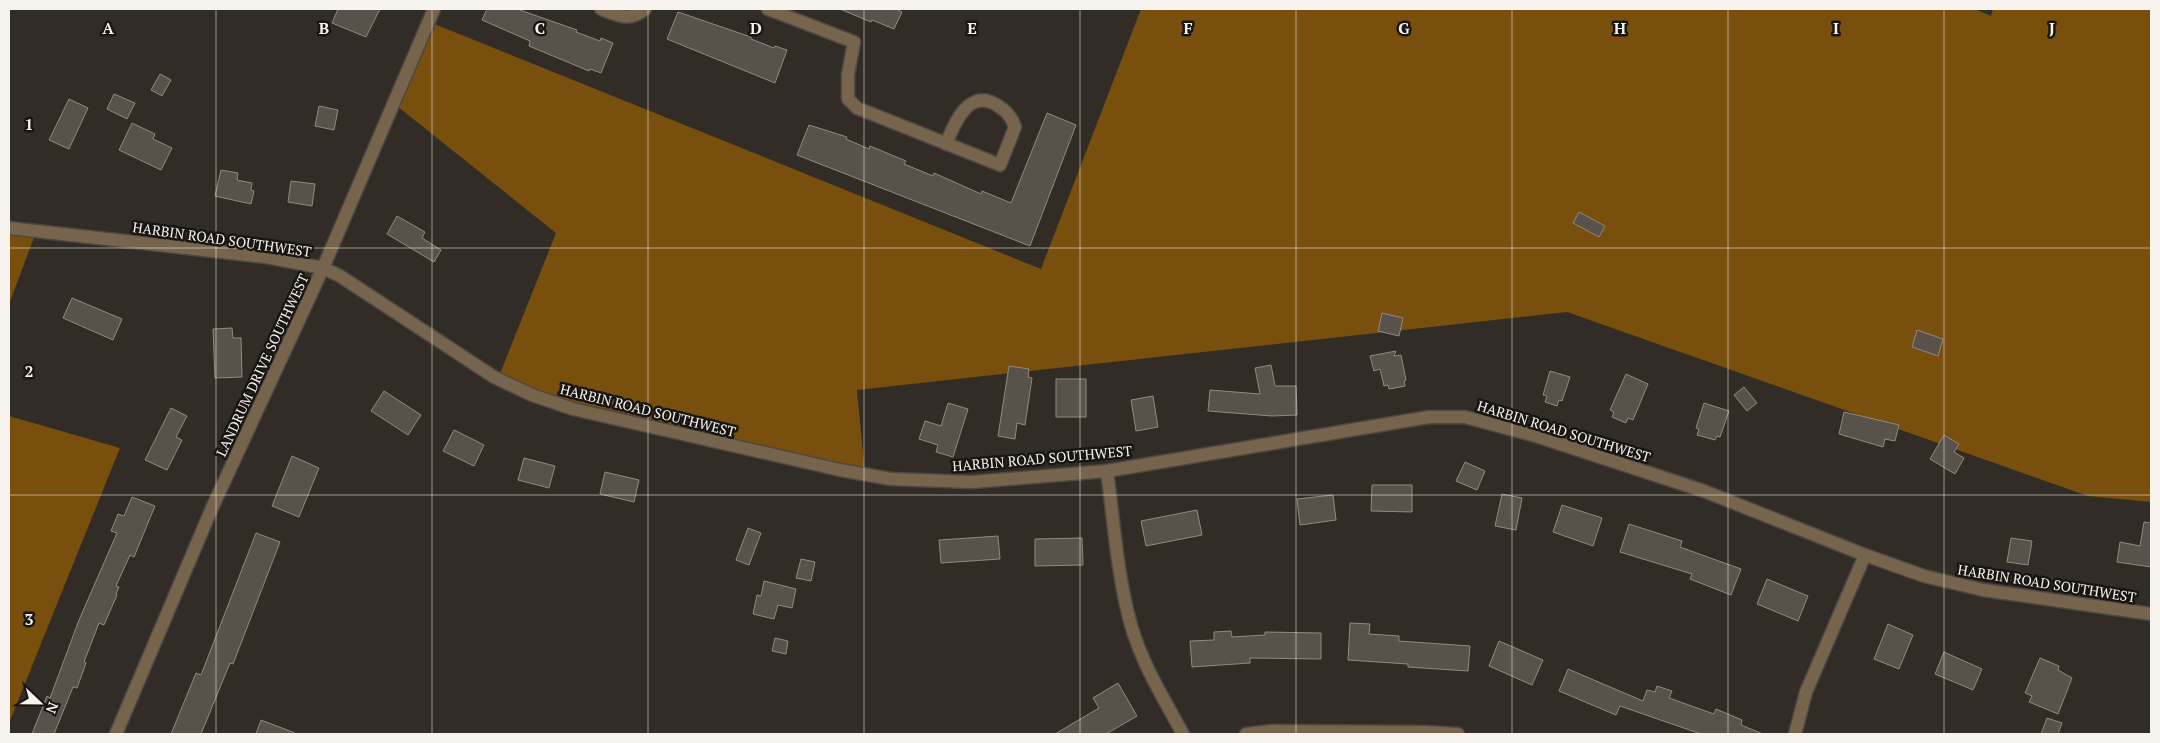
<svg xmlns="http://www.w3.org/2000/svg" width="2160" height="743" viewBox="0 0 2160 743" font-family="'PT Serif',serif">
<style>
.forest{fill:#784f0c}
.building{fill:#58524b;stroke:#908a82}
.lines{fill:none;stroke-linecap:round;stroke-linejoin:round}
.street-casing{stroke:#4d4842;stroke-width:15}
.street{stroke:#77644d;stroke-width:12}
.grid{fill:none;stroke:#f6f2ee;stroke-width:1;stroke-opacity:0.55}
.labels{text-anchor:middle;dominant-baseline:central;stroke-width:5;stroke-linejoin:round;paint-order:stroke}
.street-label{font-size:14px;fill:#f6f2ee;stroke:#181512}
.grid-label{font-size:16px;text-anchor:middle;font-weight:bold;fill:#f6f2ee;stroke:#181512;stroke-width:5;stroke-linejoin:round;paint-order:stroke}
</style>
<rect width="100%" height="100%" fill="#322c26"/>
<g class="forest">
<path d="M1141,9H1975L1991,16L1993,9H2151V502L2088,496L1567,312L857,390L865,475L540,403L499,376L556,233L397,106L432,23L1041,269Z"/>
<path d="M9,235H35L9,304Z"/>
<path d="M9,416L120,448L9,723Z"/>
</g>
<g class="building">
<path d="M338,9H380L366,37L332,23Z"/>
<path d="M487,9H517L577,30L576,32L600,41L601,38L613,43L601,73L590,69L589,71L529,46L530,41L482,20Z"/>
<path d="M840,9H896L902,12L894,29L872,20L871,22Z"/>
<path d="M678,12L751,37V39L774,48L775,46L787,50L775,83L667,39Z"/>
<path d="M160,74L171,80L162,96L151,90Z"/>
<path d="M114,94L135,103L127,119L107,109Z"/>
<path d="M69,99L88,108L69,149L49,140Z"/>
<path d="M319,106L338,110L334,130L315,126Z"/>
<path d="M1047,113L1076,125L1030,246L797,155L809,125L847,137L846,139L869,149L870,146L906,161L904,164L933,176L934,173L981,194L982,191L1011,203Z"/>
<path d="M132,123L155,134L153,139L172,148L161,170L119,150Z"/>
<path d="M221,170L238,173L237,180L252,183L251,190L254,191L251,204L215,196Z"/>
<path d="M291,181L315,184L312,206L288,202Z"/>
<path d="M1579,212L1605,226L1599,237L1573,223Z"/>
<path d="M397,216L425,232L422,238L441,250L434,262L387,234Z"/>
<path d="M72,298L122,319L113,340L63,318Z"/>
<path d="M1382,313L1403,318L1399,336L1378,331Z"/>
<path d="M232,328L233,338H241L242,377L215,378L213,329Z"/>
<path d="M1917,330L1943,339L1938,356L1912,347Z"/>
<path d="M1396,351L1394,356L1401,355L1406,380L1404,381L1405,386L1389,389L1388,385L1384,386L1380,369L1374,371L1370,356Z"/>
<path d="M1271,365L1275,386H1296L1297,415L1272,416L1208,411L1210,390L1260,394L1255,368Z"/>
<path d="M1009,366L1029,369L1028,377L1032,378L1025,425L1017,423L1015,439L998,436Z"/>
<path d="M1550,371L1570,377L1562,401L1559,400L1557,406L1545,402L1547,396L1543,395Z"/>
<path d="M1626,374L1648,384L1633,420L1628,418L1626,423L1612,417L1614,412L1610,410Z"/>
<rect x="1056" y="379" width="30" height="38"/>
<path d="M1744,387L1757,403L1747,411L1734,395Z"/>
<path d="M384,391L421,415L408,435L371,411Z"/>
<path d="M1153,396L1158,427L1136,431L1131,400Z"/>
<path d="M948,403L968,409L953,457L936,452L938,445L919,439L925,421L941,426Z"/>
<path d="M1704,403L1729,411L1720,437L1717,436L1715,440L1697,435L1699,429L1696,428Z"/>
<path d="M171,408L187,416L176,437L182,440L167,470L145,460Z"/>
<path d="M1844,412L1899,425L1895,441L1885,439L1883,447L1839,434Z"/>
<path d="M454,430L484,445L474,466L443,451Z"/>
<path d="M1944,435L1959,444L1954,452L1964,458L1955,474L1930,459Z"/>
<path d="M292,456L319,468L299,517L272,506Z"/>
<path d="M524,458L555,466L549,488L518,480Z"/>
<path d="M1465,462L1485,471L1477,490L1456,481Z"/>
<path d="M605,472L639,480L634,502L600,494Z"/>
<path d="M1372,485H1412V512L1371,511Z"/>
<path d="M1502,494L1522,498L1516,530L1495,526Z"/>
<path d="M1333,495L1336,520L1300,525L1297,499Z"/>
<path d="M132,497L155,506L134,557L130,555L116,586L119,587L116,594L117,595L104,625L99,623L84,662L86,663L77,688L73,687L54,734H32L47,696L50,698L79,620L117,533L111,531L118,514L124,516Z"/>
<path d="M1562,505L1602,518L1593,546L1553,532Z"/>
<path d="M1197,510L1202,535L1146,546L1141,521Z"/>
<path d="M2144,522L2151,523V567L2117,562L2120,542L2140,546Z"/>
<path d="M1629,524L1682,541L1680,547L1741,569L1731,595L1690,579L1692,574L1620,552Z"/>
<path d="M748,528L761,533L749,565L736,560Z"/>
<path d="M256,533L280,542L233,664L230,663L201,734H171L196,673L201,675Z"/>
<path d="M998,536L1000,559L941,563L939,540Z"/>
<path d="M1082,538L1083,565L1035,566V539Z"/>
<path d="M2011,538L2032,541L2028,565L2007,562Z"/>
<path d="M801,559L815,562L811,581L796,578Z"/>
<path d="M1767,579L1808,596L1798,621L1757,604Z"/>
<path d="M764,581L796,589L792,608L778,605L774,619L753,614L757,595L761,596Z"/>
<path d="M1350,623L1370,624L1369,634L1399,636V641L1470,646L1468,671L1408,667V664L1348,660Z"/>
<path d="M1888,624L1913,635L1899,669L1874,659Z"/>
<path d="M1231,631L1232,637L1265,635V632L1321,633V659L1250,658V663L1192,667L1190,641L1214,640V632Z"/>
<path d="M775,638L788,641L786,654L772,651Z"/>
<path d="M1499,641L1543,660L1532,685L1489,666Z"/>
<path d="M1944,652L1982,669L1973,690L1935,674Z"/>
<path d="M2040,658L2059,666L2058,670L2072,678L2058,714L2029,702L2032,696L2025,693Z"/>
<path d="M1568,669L1643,701L1647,690L1655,692L1657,686L1672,691L1669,698L1714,714L1716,709L1742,720L1741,725L1763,734H1701L1620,706L1616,715L1559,691Z"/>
<path d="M1118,683L1137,716L1106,734H1055L1099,708L1093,698Z"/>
<path d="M2047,718L2062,723L2058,734H2041Z"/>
<path d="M261,720L295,733V734H256Z"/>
</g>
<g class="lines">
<defs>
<g id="street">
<path d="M601,9C618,16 630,22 645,9"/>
<path d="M768,9L854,42L848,74V99L857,108L1000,165L1015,127C1011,115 1005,110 995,104C968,89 954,124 946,144"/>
<path d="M9,228L266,257L323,268L340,276L494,377L532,395L573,409L840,470L891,479L972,482L1107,471L1429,417H1465L1536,436L1704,491L1865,555L1924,576L1983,590L2151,614"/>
<path d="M1107,471C1114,522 1117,575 1131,625C1142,664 1164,699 1183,734"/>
<path d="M116,734L212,508L323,268L434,9"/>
<path d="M1246,734L1272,731L1425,732L1458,734"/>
<path d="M1795,734L1806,692L1865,555"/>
</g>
</defs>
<use href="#street" class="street-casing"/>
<use href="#street" class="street"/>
</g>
<path class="grid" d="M216,9V734M432,9V734M648,9V734M864,9V734M1080,9V734M1296,9V734M1512,9V734M1728,9V734M1944,9V734M9,248H2151M9,495H2151"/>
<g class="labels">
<g class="street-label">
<text transform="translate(222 239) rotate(8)">HARBIN ROAD SOUTHWEST</text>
<text transform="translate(262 365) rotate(-65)">LANDRUM DRIVE SOUTHWEST</text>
<text transform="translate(648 410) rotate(14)">HARBIN ROAD SOUTHWEST</text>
<text transform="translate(1564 431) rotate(17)">HARBIN ROAD SOUTHWEST</text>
<text transform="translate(1042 458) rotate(-5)">HARBIN ROAD SOUTHWEST</text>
<text transform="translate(2047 583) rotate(9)">HARBIN ROAD SOUTHWEST</text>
</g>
</g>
<g class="grid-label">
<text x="108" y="34">A</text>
<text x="324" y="34">B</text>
<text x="540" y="34">C</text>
<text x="756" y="34">D</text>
<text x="972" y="34">E</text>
<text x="1188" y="34">F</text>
<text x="1404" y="34">G</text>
<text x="1620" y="34">H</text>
<text x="1836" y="34">I</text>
<text x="2052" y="34">J</text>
<text x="29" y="130">1</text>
<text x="29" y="377">2</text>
<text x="29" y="625">3</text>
</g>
<rect width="2160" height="743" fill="none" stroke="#f6f2ee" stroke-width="20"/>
<g transform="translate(40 703) rotate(112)" stroke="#181512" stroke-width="4" paint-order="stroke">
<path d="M0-4L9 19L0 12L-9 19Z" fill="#f6f2ee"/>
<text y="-8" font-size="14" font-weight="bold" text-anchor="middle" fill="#f6f2ee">N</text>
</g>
</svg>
